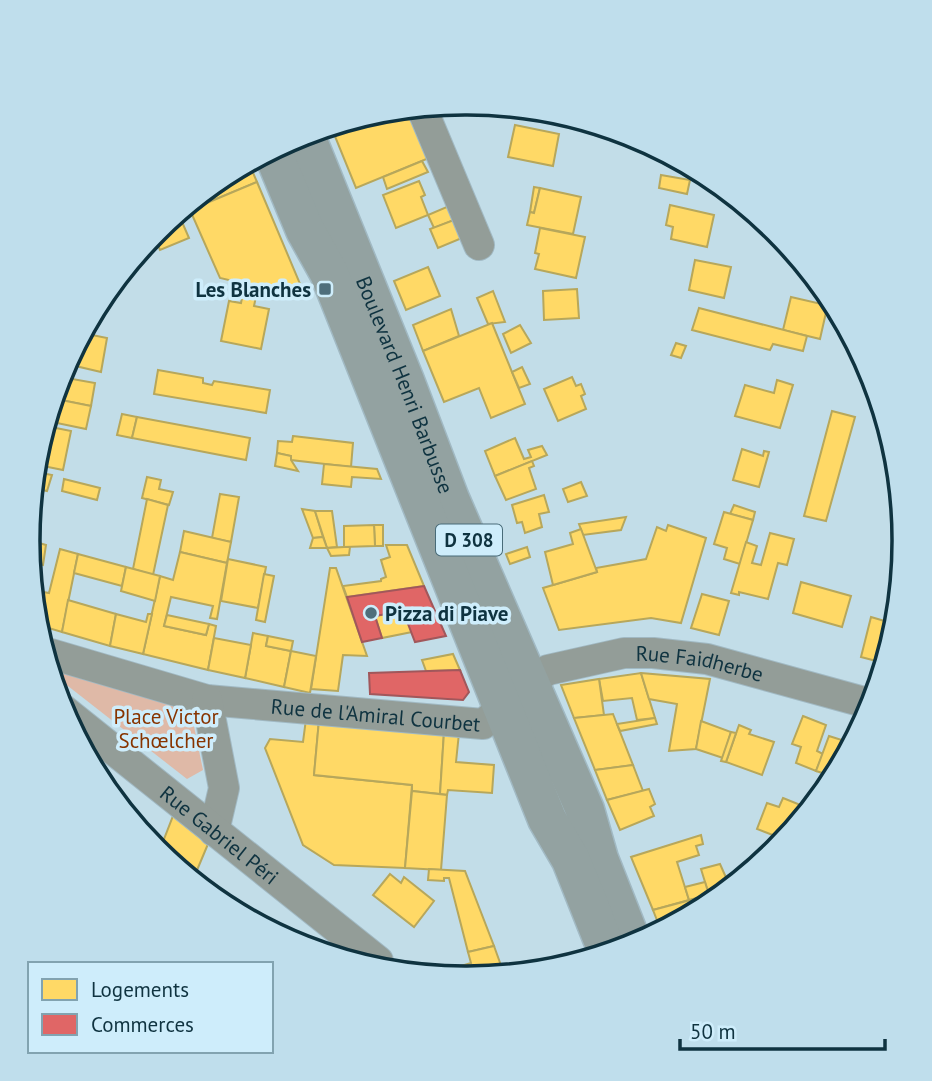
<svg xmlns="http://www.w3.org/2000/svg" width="932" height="1081" viewBox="0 0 932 1081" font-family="'PT Sans',sans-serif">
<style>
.green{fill:#dfb9a7}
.homes{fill:#ffd966;stroke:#b7a75b;stroke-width:2}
.shops{fill:#e06666;stroke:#a1575b;stroke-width:2}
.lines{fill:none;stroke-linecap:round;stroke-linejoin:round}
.minor-casing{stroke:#a1b9c3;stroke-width:32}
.major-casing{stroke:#a1b9c3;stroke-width:41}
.minor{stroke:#939d98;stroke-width:30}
.major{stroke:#93a2a1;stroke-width:38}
.poi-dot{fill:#4e6e7b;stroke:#ceedfb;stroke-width:2.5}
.labels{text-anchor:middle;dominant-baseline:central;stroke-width:7;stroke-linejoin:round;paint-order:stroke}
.shield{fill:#ceedfb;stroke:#486b78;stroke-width:2}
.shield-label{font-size:19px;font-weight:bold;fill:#0f3340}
.poi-label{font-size:21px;font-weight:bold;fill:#0f3340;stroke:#ceedfb;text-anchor:end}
.street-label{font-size:21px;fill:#0f3340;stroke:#ceedfb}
.park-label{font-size:21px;fill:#873400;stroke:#ceedfb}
.rim{fill:none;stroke:#0f3340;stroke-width:3.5}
</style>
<rect width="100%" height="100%" fill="#c2dde8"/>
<path class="green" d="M63,669L190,707L203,770L187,779L59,679Z"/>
<g class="homes">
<path d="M410,114L429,158L356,188L332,129Z"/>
<path d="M515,125L559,134L553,166L508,157Z"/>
<path d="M422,161L428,172L387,189L383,177Z"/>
<path d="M251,168L257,182L190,210V208Z"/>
<path d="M661,175L690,180L687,194L659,188Z"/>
<path d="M419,181L425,195L421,197L428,215L396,228L383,195Z"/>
<path d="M257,182L306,298L220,278L190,210Z"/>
<path d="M534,187L540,188L534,213L530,212Z"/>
<path d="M540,188L581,197L573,234L527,225L530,212L534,213Z"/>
<path d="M670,205L714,215L707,247L671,239L673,227L666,225Z"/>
<path d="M449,206L454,220L434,228L428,215Z"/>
<path d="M179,215L189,238L160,250L154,235L157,231Z"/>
<path d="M454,220L462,238L438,248L430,229Z"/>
<path d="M540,228L585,237L576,278L535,269L539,254L535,253Z"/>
<path d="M695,260L731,267L724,298L689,290Z"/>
<path d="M428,267L440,296L406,310L394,281Z"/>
<path d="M245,284L258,287L254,306L269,309L261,349L221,341L229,301L241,303Z"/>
<path d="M577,289L579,318L544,320L543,291Z"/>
<path d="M493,291L505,322L488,324L477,298Z"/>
<path d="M791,297L826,305L827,308L820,339L783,330Z"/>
<path d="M699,308L807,336L803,351L773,344L770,350L692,330Z"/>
<path d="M451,309L459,336L423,351L413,325Z"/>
<path d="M492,323L525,404L491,418L479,388L444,402L423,351Z"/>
<path d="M520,325L531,343L511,353L503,334Z"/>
<path d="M87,334L107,338L101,372L67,364Z"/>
<path d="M676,343L686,346L681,358L671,355Z"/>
<path d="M522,367L530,384L519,388L512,372Z"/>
<path d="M158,370L203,378V383L212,385L214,381L270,390L266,413L154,394Z"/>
<path d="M61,377L95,383L91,406L56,399Z"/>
<path d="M572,377L576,386L581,384L585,394L581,396L586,409L558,421L544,389Z"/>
<path d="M777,380L793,385L780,428L735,416L745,385L774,393Z"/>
<path d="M56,399L91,406L86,429L52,422Z"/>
<path d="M832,411L855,417L826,521L804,516Z"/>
<path d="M122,414L137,417L132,438L117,435Z"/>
<path d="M137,417L250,438L246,460L132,438Z"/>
<path d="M51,427L71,431L63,470L43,466Z"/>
<path d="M293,436L353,443L351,467L291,460V456L277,453L278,441L292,442Z"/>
<path d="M515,438L524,459L531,457L528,450L542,446L547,455L495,476L485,451Z"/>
<path d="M742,449L763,456L764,451L769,452L759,487L733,480Z"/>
<path d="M277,453L291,456V460L298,471L275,466Z"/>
<path d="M532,461L534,466L529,468L536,489L506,500L495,476Z"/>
<path d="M324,464L377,469L381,479L352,477L351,487L322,484Z"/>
<path d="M41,473L52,475L47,491L42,490L38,507L35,506Z"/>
<path d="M147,477L161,480L159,489L173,492L169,505L142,498Z"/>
<path d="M64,479L100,488L97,500L62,491Z"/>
<path d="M581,482L587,496L568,502L563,489Z"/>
<path d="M220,494L239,497L231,542L212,538Z"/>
<path d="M544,495L549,512L539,514L542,527L525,533L522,522L517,523L512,505Z"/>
<path d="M147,499L168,505L153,575L133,569Z"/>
<path d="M734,505L755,512L753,520L730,514Z"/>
<path d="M302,509L315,511L323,537L313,538Z"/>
<path d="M315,511H332L337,547L327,548Z"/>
<path d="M724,512L753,520L740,564L724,559L727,548L714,544Z"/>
<path d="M626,517L621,530L583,535L579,524Z"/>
<path d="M374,525H383V546H375Z"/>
<path d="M374,525L375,546L344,547V526Z"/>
<path d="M668,525L706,538L681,623L651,618L559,630L543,588L597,572L596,568L646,559L657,527L666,531Z"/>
<path d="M581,529L597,572L553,585L545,552L573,544L570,533Z"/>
<path d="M184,531L231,542L227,563L180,552Z"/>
<path d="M770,533L794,539L787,565L778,563L768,599L739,592V595L731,593L746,542L757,546L752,563L761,565Z"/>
<path d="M323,537L327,548H310L313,538Z"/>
<path d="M29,540L46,545L43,565L40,564L38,569L33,568Z"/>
<path d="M386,545H407L424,586L347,597L343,586L381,581V579L386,577L381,560L390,557Z"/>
<path d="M344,547H350L349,555L331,556L327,548Z"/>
<path d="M527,547L530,557L510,564L506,554Z"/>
<path d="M60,549L78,554L62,632L45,627L38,591L49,593Z"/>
<path d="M180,552L227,563L217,619L210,618L213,606L171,597L164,626L206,635L209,624L216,626L208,670L143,654L160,576L173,580Z"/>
<path d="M78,554L126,567L122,586L74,573Z"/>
<path d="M228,559L266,567L258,608L221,601Z"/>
<path d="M126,567L160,576L155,601L121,591Z"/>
<path d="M330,568H336L367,656L343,655L338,691L311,689Z"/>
<path d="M264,574L274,576L265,622L256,620Z"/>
<path d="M801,582L851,596L842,627L793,613Z"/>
<path d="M702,594L729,601L719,635L691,628Z"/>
<path d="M68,600L116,614L110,646L62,632Z"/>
<path d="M403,611L412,632L382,638L375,616Z"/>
<path d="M116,614L146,622L148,614H152L143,654L110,646Z"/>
<path d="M167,615L209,624L206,635L164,626Z"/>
<path d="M871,617L888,622L880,662L861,657Z"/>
<path d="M253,633L268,636L266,646L291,651L284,687L245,678Z"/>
<path d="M268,636L293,641L291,651L266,646Z"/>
<path d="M214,638L251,645L245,678L208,670Z"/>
<path d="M291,651L316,656L310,693L284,687Z"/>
<path d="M453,654L460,670L426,671L422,660Z"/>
<path d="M641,673L655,718L637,720L632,698L603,701L599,679Z"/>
<path d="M641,673L710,679L696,749L669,751L677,704L649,699Z"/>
<path d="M599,679L604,715L574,718L561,685Z"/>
<path d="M613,714L633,765L595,770L574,718Z"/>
<path d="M803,716L826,725L817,751L823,754L816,771L796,763L801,747L792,744Z"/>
<path d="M655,718L657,724L620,731L617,724Z"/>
<path d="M306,719L319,720L314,775L412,785L405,868L334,865L303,845L265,748L270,739L303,742Z"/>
<path d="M319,720L444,732L440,794L412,791V785L314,775Z"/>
<path d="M701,721L731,732L723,758L696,749Z"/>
<path d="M739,725L751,730L749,734L774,742L762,775L726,762Z"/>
<path d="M444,732L459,733L456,762L494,765L492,793L448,790L447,795L440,794Z"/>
<path d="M731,732L736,733L726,762L721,761Z"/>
<path d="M829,736L848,742L826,774L816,771Z"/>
<path d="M633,765L643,791L607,800L595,770Z"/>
<path d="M649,789L655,804L650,807L654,816L620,830L607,800Z"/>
<path d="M412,791L447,795L441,870L405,868Z"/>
<path d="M783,798L803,806L800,814L783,839L757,829L767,803L779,807Z"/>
<path d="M173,816L208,844L195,875L159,852Z"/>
<path d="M701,835L703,844L696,846L699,855L677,862L689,900L653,910L631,857Z"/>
<path d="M720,864L728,882L709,895L701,869Z"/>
<path d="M429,869L465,871L494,946L468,952L449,878H444V881L428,880Z"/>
<path d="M390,874L401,883L404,877L434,901L414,927L373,895Z"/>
<path d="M705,882L709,895L689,900L685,887Z"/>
<path d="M709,895L660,928L653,910Z"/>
<path d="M293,931L313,939L310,947L298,945L290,940Z"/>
<path d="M494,946L503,971L466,978L438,973L471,963L468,952Z"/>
</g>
<g class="shops">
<path d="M424,586L446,636L415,642L403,611L375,616L382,638L362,642L347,597Z"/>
<path d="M460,670L469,692L463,700L370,694L369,673Z"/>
</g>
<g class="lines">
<defs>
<g id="minor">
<path d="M423,111L479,245"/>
<path id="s1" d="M51,654L207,700L483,724L503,708L529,682L548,670L624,653H653L707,659L871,704"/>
<path d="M207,700L224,788L214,831"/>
<path id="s2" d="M61,708L378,961"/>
</g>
<g id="major">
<path id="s3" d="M305,134L405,381L450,499L585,810L599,859L633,945"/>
<path d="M273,153L305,230L329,273L547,819L571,860L602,938"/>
</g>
</defs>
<use href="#minor" class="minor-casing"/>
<use href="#major" class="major-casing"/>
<use href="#minor" class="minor"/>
<use href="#major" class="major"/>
</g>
<g class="poi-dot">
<rect x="318" y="282" width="14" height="14" rx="3.5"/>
<circle cx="371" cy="613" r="7"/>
</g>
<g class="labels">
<rect class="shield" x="436" y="524.5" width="66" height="31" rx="5"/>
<g class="shield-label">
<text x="469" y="540">D 308</text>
</g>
<g class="poi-label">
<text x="311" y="289">Les Blanches</text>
<text x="385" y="613" text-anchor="start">Pizza di Piave</text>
</g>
<g class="street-label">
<text stroke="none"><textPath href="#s3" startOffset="270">Boulevard Henri Barbusse</textPath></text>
<text stroke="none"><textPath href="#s1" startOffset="679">Rue Faidherbe</textPath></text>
<text stroke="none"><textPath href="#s1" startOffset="332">Rue de l'Amiral Courbet</textPath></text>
<text stroke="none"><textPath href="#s2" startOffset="203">Rue Gabriel Péri</textPath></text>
</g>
<g class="park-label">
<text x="166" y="716">Place Victor<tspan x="166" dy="24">Schœlcher</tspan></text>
</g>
</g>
<path d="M0 0H932V1081H0ZM465 115H467A425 425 0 0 1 892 540V541A425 425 0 0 1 467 966H465A425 425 0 0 1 40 541V540A425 425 0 0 1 465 115Z" fill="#bfdeec" fill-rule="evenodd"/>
<path class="rim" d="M465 115H467A425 425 0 0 1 892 540V541A425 425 0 0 1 467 966H465A425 425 0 0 1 40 541V540A425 425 0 0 1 465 115Z"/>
<rect x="28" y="962" width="245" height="91" fill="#ceedfb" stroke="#82a3b0" stroke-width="2"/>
<rect x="42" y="979" width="35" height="21" fill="#ffd966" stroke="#82a3b0" stroke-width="2"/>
<text x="91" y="997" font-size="21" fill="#0f3340">Logements</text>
<rect x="42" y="1014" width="35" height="21" fill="#e06666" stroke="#82a3b0" stroke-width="2"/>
<text x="91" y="1032" font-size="21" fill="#0f3340">Commerces</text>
<path d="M680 1039v10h205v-10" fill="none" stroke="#0f3340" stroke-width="3.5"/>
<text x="690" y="1039" font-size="21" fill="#0f3340" stroke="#ceedfb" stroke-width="5" paint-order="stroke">50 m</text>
</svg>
